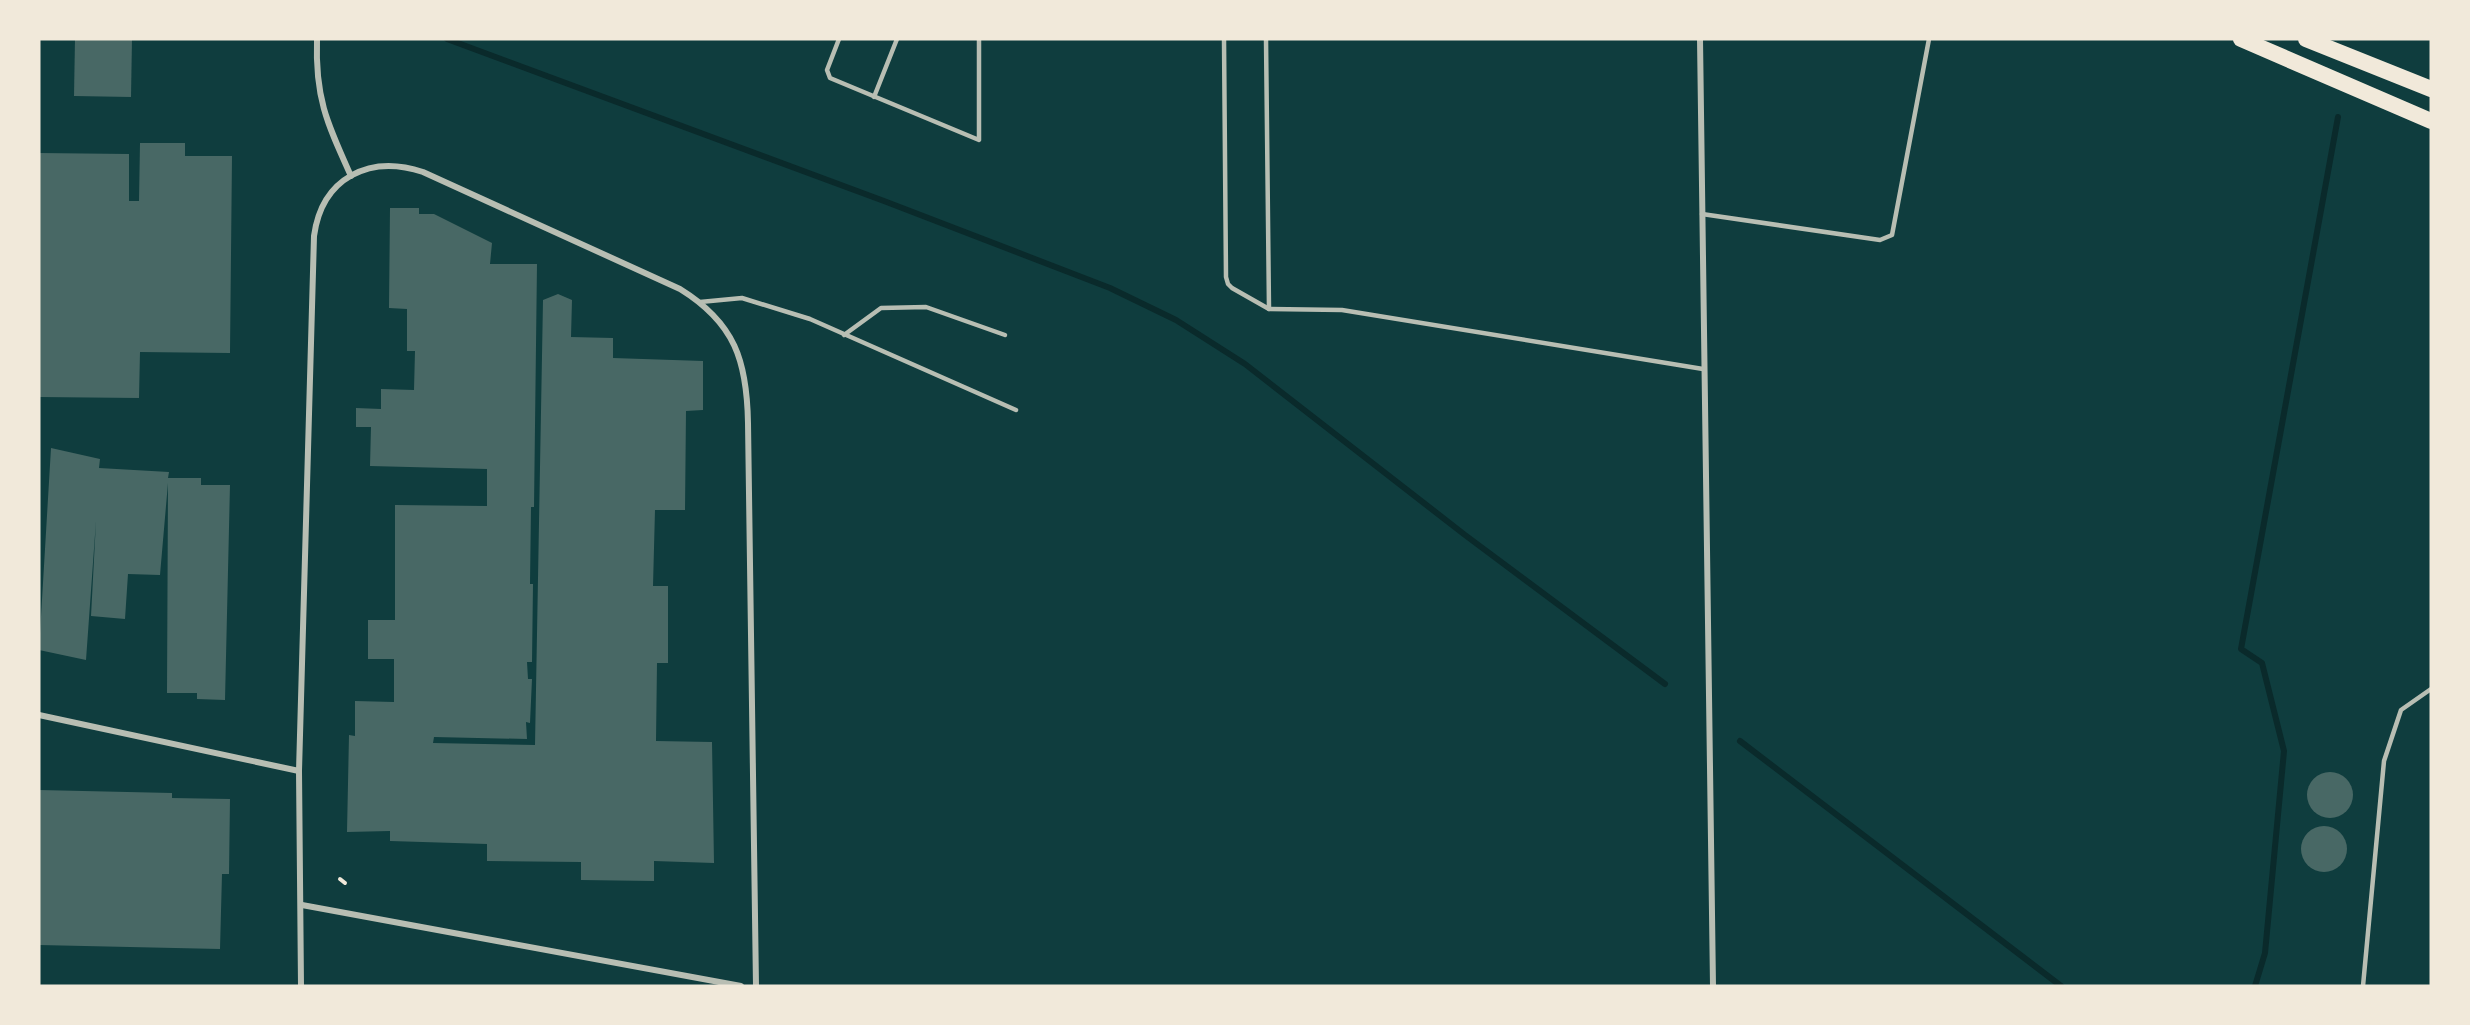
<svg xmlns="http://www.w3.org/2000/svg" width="2470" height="1025" viewBox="0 0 2470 1025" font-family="Arial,sans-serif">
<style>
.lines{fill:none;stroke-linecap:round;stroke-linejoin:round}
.stream{stroke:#0a2a2b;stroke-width:6}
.building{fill:#486865}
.path{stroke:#f1e9da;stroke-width:4}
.service{stroke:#b8beb3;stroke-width:4.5}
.minor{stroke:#b8beb3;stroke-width:6}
.trunk{stroke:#f1e9da;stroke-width:16}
</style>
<rect width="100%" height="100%" fill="#0f3d3e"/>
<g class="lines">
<g class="stream">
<path d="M447,39L884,201L1110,288L1176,320L1245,364L1465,535L1665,684"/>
<path d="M1740,741L2061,986"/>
<path d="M2255,986L2265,953L2284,751L2262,663L2241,649L2338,117"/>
</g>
</g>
<g class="building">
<path d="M75,39H132L131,97L74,96Z"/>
<path d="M140,143H185V156H232L230,353L140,352L139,398L39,397V153L129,154V201H139Z"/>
<path d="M390,208H419V214H434L492,243L490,264H537L534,507H531L530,584H533L532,662H527L528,679H532L530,723L526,722L527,739L434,737L433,743L535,745L543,300L558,294L572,300L571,337L613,338V358L703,361V410L686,411L685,510H655L653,586H668V663H657L656,741L712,742L714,863L654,861V881L581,880V862L487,861V844L390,841V831L347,832L349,735L355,736V701L394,702V659H368V620H395V505L487,506V469L370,466L371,427H356V408L381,409V389L414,390L415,351H407V309L389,308Z"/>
<path d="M51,448L100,459L99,468L169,472L168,478H201V485H230L225,700L197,699V693H167L168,483L160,575L128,574L125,619L91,616L96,521L86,660L39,650Z"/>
<circle cx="2330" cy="795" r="23"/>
<path d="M39,790L172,793V798L230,799L229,874H222L220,949L39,945Z"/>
<circle cx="2324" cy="849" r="23"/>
</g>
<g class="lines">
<path class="path" d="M340,879L345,883"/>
<g class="service">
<path d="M839,39L827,70L830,78L979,140V39"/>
<path d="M1224,39L1226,277L1228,284L1232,288L1269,309L1342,310L1703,369"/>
<path d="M1266,39L1269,309"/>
<path d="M874,97L897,39"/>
<path d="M1702,214L1880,240L1892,235L1929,39"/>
<path d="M700,302L742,298L810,319L1016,410"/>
<path d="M844,335L881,308L926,307L1005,335"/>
<path d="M2363,986L2384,761L2401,710L2431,689"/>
</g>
<g class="minor">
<path d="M317,39C315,98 327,123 351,176"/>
<path d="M1700,39L1713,986"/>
<path d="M39,715L299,771"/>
<path d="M302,905L741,986"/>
<path d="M301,986L299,771L314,236C322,178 369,154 423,172L680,289C735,323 747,361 748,423L756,986"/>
</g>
<g class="trunk">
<path d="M2241,39L2431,121"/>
<path d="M2306,39L2431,89"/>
</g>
</g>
<rect width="2470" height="1025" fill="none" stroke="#f1e9da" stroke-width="81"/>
</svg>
